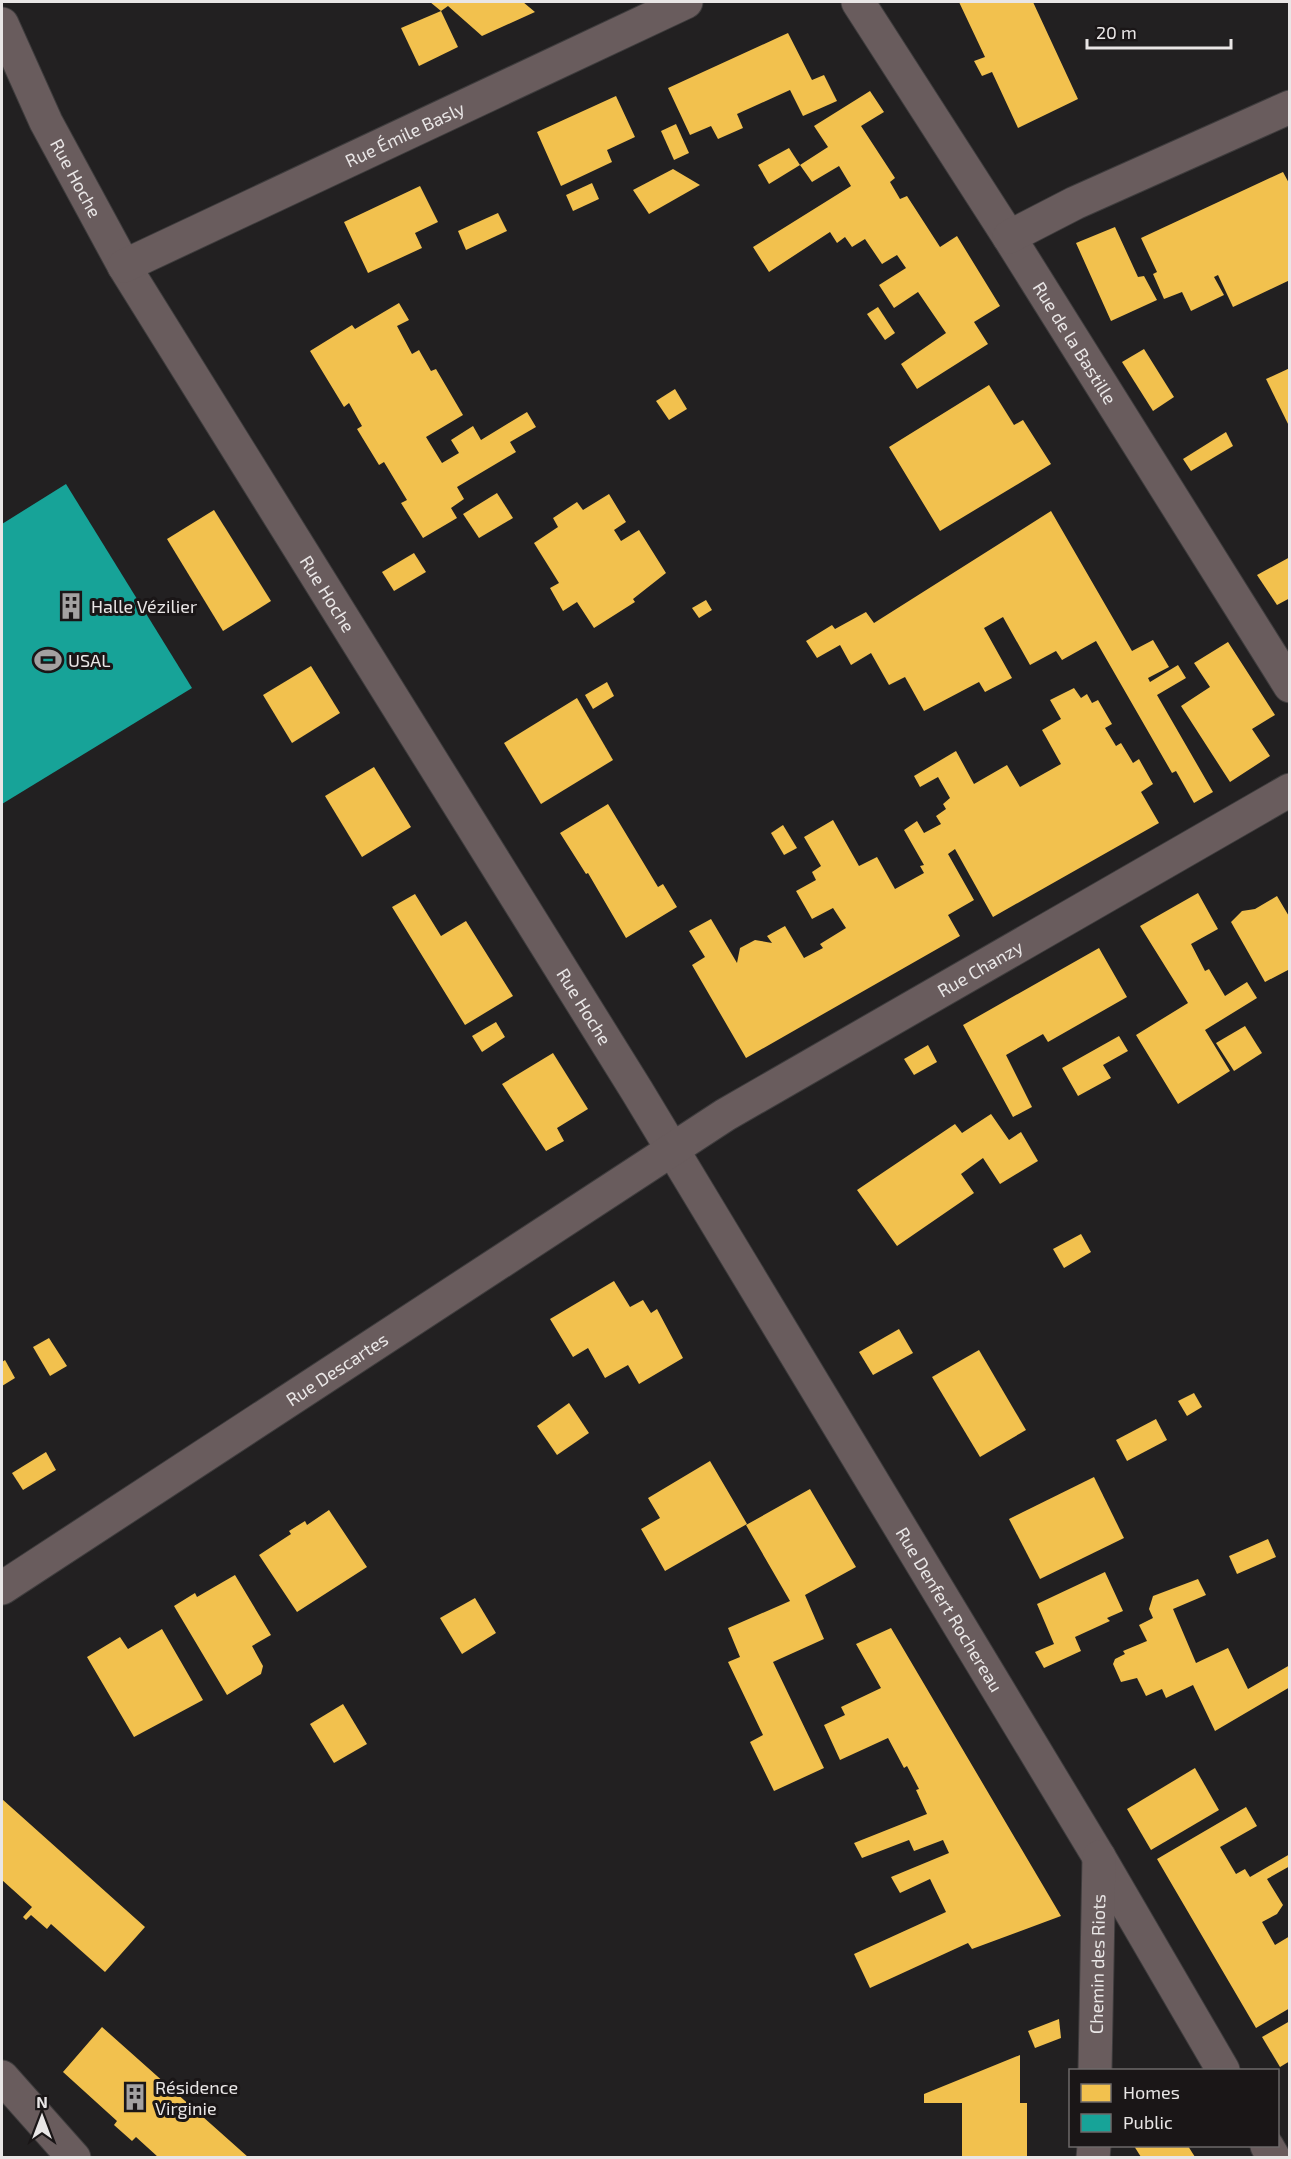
<svg xmlns="http://www.w3.org/2000/svg" width="1291" height="2159" viewBox="0 0 1291 2159" font-family="'Exo 2',sans-serif">
<style>
.homes{fill:#f2c14e}
.public{fill:#17a398}
.lines{fill:none;stroke-linecap:round;stroke-linejoin:round}
.street-casing{stroke:#3e3c3d;stroke-width:35}
.street{stroke:#695c5d;stroke-width:33}
.labels{text-anchor:middle;dominant-baseline:central;stroke-width:6;stroke-linejoin:round;paint-order:stroke}
.street-label{font-size:18px;fill:#e9e6e6;stroke:#1a1617}
.poi-label{font-size:18px;fill:#e9e6e6;stroke:#1a1617;text-anchor:start}
</style>
<rect width="100%" height="100%" fill="#222021"/>
<g class="homes">
<path d="M430,2H523L535,12L482,36L448,6L441,11Z"/>
<path d="M959,2H1033L1078,99L1018,128L992,72L982,76L974,61L985,57Z"/>
<path d="M441,11L458,47L419,66L401,28Z"/>
<path d="M788,33L812,80L824,75L837,101L803,116L790,90L737,114L743,128L718,139L711,126L690,135L668,88Z"/>
<path d="M870,91L884,112L861,126L895,178L890,182L900,199L907,196L940,247L957,236L1000,306L974,322L988,344L917,389L901,364L946,333L918,292L894,308L879,285L906,268L897,255L882,264L865,239L852,247L845,237L837,243L830,232L769,272L753,247L851,186L839,166L812,182L800,165L828,147L814,126Z"/>
<path d="M616,96L635,137L607,150L612,162L561,186L537,132Z"/>
<path d="M676,124L689,153L674,160L661,131Z"/>
<path d="M789,148L800,165L769,184L758,165Z"/>
<path d="M673,169L700,185L649,214L633,190Z"/>
<path d="M1283,172L1290,185V280L1233,307L1218,275L1214,277L1224,295L1191,311L1182,292L1164,299L1153,274L1157,272L1141,238Z"/>
<path d="M592,183L599,199L573,211L566,195Z"/>
<path d="M420,186L438,222L415,233L422,248L368,273L344,222Z"/>
<path d="M498,213L507,231L466,250L458,231Z"/>
<path d="M1115,227L1138,277L1144,276L1157,300L1111,321L1076,243Z"/>
<path d="M399,303L409,320L397,326L412,354L419,350L431,371L436,369L463,415L426,437L442,463L459,453L451,440L473,426L481,440L527,412L536,427L510,442L516,452L457,487L464,499L451,508L457,518L423,538L401,503L407,500L384,462L379,465L357,429L362,426L349,403L344,407L310,351L352,325L355,329Z"/>
<path d="M878,307L895,333L885,340L867,314Z"/>
<path d="M1144,349L1174,397L1153,411L1122,362Z"/>
<path d="M1290,368V428L1266,379Z"/>
<path d="M989,385L1014,425L1023,420L1051,464L940,531L889,447Z"/>
<path d="M675,389L687,409L669,420L656,401Z"/>
<path d="M1226,432L1233,446L1191,471L1183,459Z"/>
<path d="M497,493L513,518L479,538L463,514Z"/>
<path d="M609,494L626,522L614,530L621,541L639,530L666,573L633,599L635,602L594,628L577,602L563,611L550,588L559,583L534,543L558,527L553,518L577,502L583,510Z"/>
<path d="M214,510L271,601L223,631L167,539Z"/>
<path d="M1051,511L1132,651L1153,640L1169,667L1148,678L1150,682L1178,665L1186,678L1157,695L1213,792L1194,803L1176,771L1172,773L1096,641L1062,660L1056,651L1030,665L1003,617L984,628L1012,678L985,692L979,682L924,711L905,677L889,685L871,653L851,665L840,645L817,658L806,641L832,625L835,629L866,612L874,623Z"/>
<path d="M414,553L426,572L394,591L382,572Z"/>
<path d="M1290,557V598L1277,605L1257,575Z"/>
<path d="M706,600L712,610L699,618L692,608Z"/>
<path d="M1228,642L1275,715L1252,729L1270,756L1230,782L1181,706L1210,687L1194,663Z"/>
<path d="M311,666L340,713L292,743L263,695Z"/>
<path d="M607,682L614,696L593,709L585,695Z"/>
<path d="M1074,688L1081,698L1087,694L1092,703L1098,700L1112,724L1105,728L1116,746L1121,743L1133,763L1139,759L1153,784L1141,792L1159,823L993,917L955,849L948,854L974,900L948,915L960,936L746,1058L692,965L705,957L689,931L711,919L737,963L740,948L755,940L772,943L767,936L785,926L804,958L823,948L820,944L846,928L833,908L812,919L796,891L816,880L812,872L821,866L804,837L833,820L859,866L877,857L895,889L924,873L920,866L924,865L904,830L917,821L924,833L941,824L936,816L946,809L943,804L950,798L938,777L920,787L914,776L956,751L974,784L1007,765L1020,787L1061,764L1042,730L1061,719L1050,700Z"/>
<path d="M577,698L613,760L541,804L504,743Z"/>
<path d="M374,767L411,827L362,857L325,796Z"/>
<path d="M608,804L658,887L663,884L677,907L626,938L588,873L586,874L560,833Z"/>
<path d="M783,825L797,848L784,855L771,833Z"/>
<path d="M1198,893L1218,929L1191,944L1205,971L1209,969L1225,996L1247,982L1257,998L1205,1030L1230,1071L1178,1104L1136,1035L1188,1003L1140,926Z"/>
<path d="M415,894L441,936L466,921L513,996L465,1025L392,907Z"/>
<path d="M1277,896L1290,918V973L1288,970L1265,982L1231,922L1242,911L1255,909Z"/>
<path d="M1099,948L1127,997L1048,1042L1043,1034L1006,1055L1032,1107L1013,1117L963,1025Z"/>
<path d="M496,1022L505,1037L482,1052L472,1036Z"/>
<path d="M1245,1026L1262,1053L1234,1071L1216,1043Z"/>
<path d="M1119,1036L1128,1051L1103,1065L1111,1078L1078,1096L1062,1068Z"/>
<path d="M928,1045L937,1062L914,1075L904,1059Z"/>
<path d="M553,1053L588,1109L557,1128L564,1141L546,1151L502,1084Z"/>
<path d="M991,1114L1009,1140L1021,1132L1038,1161L1000,1184L983,1158L961,1174L974,1193L897,1246L857,1190L955,1124L962,1133Z"/>
<path d="M1081,1234L1091,1252L1064,1268L1053,1249Z"/>
<path d="M614,1281L630,1307L643,1300L651,1313L657,1309L683,1358L639,1384L628,1365L605,1378L588,1348L573,1357L550,1319Z"/>
<path d="M899,1329L913,1353L873,1375L859,1352Z"/>
<path d="M49,1338L67,1366L50,1376L33,1347Z"/>
<path d="M979,1350L1026,1430L980,1457L932,1377Z"/>
<path d="M5,1360L15,1378L2,1386V1362Z"/>
<path d="M1194,1393L1202,1407L1187,1416L1178,1401Z"/>
<path d="M569,1403L589,1433L557,1455L537,1426Z"/>
<path d="M1156,1419L1167,1440L1127,1461L1116,1440Z"/>
<path d="M46,1452L56,1470L23,1490L12,1473Z"/>
<path d="M710,1461L747,1524L665,1571L641,1529L660,1518L648,1498Z"/>
<path d="M1094,1477L1124,1538L1040,1579L1009,1519Z"/>
<path d="M810,1489L856,1567L805,1595L824,1639L773,1662L824,1768L774,1791L750,1742L763,1735L728,1662L740,1657L728,1628L790,1601L746,1525Z"/>
<path d="M329,1510L367,1567L297,1612L259,1555L291,1534L289,1531L305,1521L307,1525Z"/>
<path d="M1268,1539L1276,1557L1237,1574L1229,1556Z"/>
<path d="M1105,1572L1123,1611L1107,1618L1110,1621L1075,1637L1081,1651L1044,1668L1035,1652L1054,1644L1037,1604Z"/>
<path d="M235,1575L271,1635L252,1646L263,1666L261,1674L227,1695L174,1606L195,1593L197,1597Z"/>
<path d="M1198,1579L1206,1595L1173,1609L1196,1663L1228,1648L1248,1689L1290,1665V1687L1215,1731L1193,1685L1166,1698L1162,1689L1146,1696L1137,1678L1121,1682L1113,1664L1115,1659L1125,1654L1123,1651L1147,1641L1139,1625L1153,1618L1149,1609L1153,1596Z"/>
<path d="M475,1598L496,1633L462,1654L440,1618Z"/>
<path d="M891,1628L1061,1916L972,1949L968,1943L870,1988L854,1954L946,1912L930,1879L900,1893L891,1877L949,1853L943,1840L914,1851L909,1840L862,1858L854,1843L927,1814L916,1790L919,1789L907,1766L904,1768L888,1738L840,1760L824,1725L845,1715L841,1707L881,1688L856,1644Z"/>
<path d="M162,1629L203,1700L134,1737L87,1657L120,1637L128,1649Z"/>
<path d="M343,1704L367,1744L334,1763L310,1724Z"/>
<path d="M1195,1768L1219,1810L1151,1850L1127,1809Z"/>
<path d="M2,1799L145,1927L105,1972L51,1924L47,1929L31,1915L26,1920L23,1917L32,1907L2,1880Z"/>
<path d="M1246,1807L1257,1826L1220,1847L1236,1874L1245,1869L1250,1877L1290,1854V1866L1267,1879L1283,1905L1277,1914L1262,1922L1275,1945L1290,1936V2008L1256,2028L1157,1859Z"/>
<path d="M1059,2019L1061,2038L1035,2048L1028,2031Z"/>
<path d="M1290,2021V2061L1280,2067L1262,2037Z"/>
<path d="M102,2027L248,2157H158L136,2137L132,2141L114,2125L117,2121L63,2072Z"/>
<path d="M1020,2055V2103H1027V2157H962V2103H924V2094Z"/>
<path d="M1134,2146H1188L1195,2157H1141Z"/>
</g>
<path class="public" d="M66,484L192,688L2,804V524Z"/>
<g class="lines">
<defs>
<g id="street">
<path id="s1" d="M858,2L1009,237L1290,686"/>
<path id="s2" d="M2,24L46,122L124,266L637,1091L1099,1857L1223,2070"/>
<path d="M1009,237L1075,203L1290,107"/>
<path id="s3" d="M124,266L686,2"/>
<path id="s4" d="M2,1588L725,1115L1290,790"/>
<path id="s5" d="M1095,2070L1099,1857"/>
<path d="M2,2077L74,2158"/>
<path d="M1267,2146L1274,2158"/>
<path d="M1093,2158L1094,2146"/>
</g>
</defs>
<use href="#street" class="street-casing"/>
<use href="#street" class="street"/>
</g>
<defs>
<symbol id="building-bare" viewBox="-9 -9 18 18"><path d="M-4-6H4V6H1V3H-1V6H-4ZM-2.5-4.3h1.7v1.8h-1.7ZM.8-4.3h1.7v1.8H.8ZM-2.5-1h1.7V.8h-1.7ZM.8-1h1.7V.8H.8Z" fill="#a3a1a1" stroke="#1a1617" stroke-width="2.5" paint-order="stroke"/></symbol>
<symbol id="stadium-bare" viewBox="-9 -9 18 18"><path d="M0-5a6.5 5 0 1 0 0 10a6.5 5 0 1 0 0-10ZM-3.5-1.8h7v3.6h-7Z" fill="#a3a1a1" stroke="#1a1617" stroke-width="2.5" paint-order="stroke"/></symbol>
</defs>
<g fill-rule="evenodd">
<use href="#building-bare" x="52" y="587" width="38" height="38"/>
<use href="#stadium-bare" x="29" y="641" width="38" height="38"/>
<use href="#building-bare" x="116" y="2078" width="38" height="38"/>
</g>
<g class="labels">
<g class="street-label">
<text stroke="none"><textPath href="#s3" startOffset="310">Rue Émile Basly</textPath></text>
<text stroke="none"><textPath href="#s2" startOffset="171">Rue Hoche</textPath></text>
<text stroke="none"><textPath href="#s1" startOffset="404">Rue de la Bastille</textPath></text>
<text stroke="none"><textPath href="#s2" startOffset="657">Rue Hoche</textPath></text>
<text stroke="none"><textPath href="#s4" startOffset="1158">Rue Chanzy</textPath></text>
<text stroke="none"><textPath href="#s2" startOffset="1143">Rue Hoche</textPath></text>
<text stroke="none"><textPath href="#s4" startOffset="400">Rue Descartes</textPath></text>
<text stroke="none"><textPath href="#s2" startOffset="1848">Rue Denfert Rochereau</textPath></text>
<text stroke="none"><textPath href="#s5" startOffset="106">Chemin des Riots</textPath></text>
</g>
<g class="poi-label">
<text x="91" y="606">Halle Vézilier</text>
<text x="68" y="660">USAL</text>
<text x="155" y="2087">Résidence<tspan x="155" dy="21">Virginie</tspan></text>
</g>
</g>
<rect width="1291" height="2159" fill="none" stroke="#e9e6e6" stroke-width="6"/>
<rect x="1069" y="2069" width="210" height="78" fill="#1a1617" stroke="#6d696a" stroke-width="1.5"/>
<rect x="1081" y="2084" width="30" height="18" fill="#f2c14e" stroke="#6d696a" stroke-width="1.5"/>
<text x="1123" y="2099" font-size="18" fill="#e9e6e6">Homes</text>
<rect x="1081" y="2114" width="30" height="18" fill="#17a398" stroke="#6d696a" stroke-width="1.5"/>
<text x="1123" y="2129" font-size="18" fill="#e9e6e6">Public</text>
<g transform="translate(42 2117)" stroke="#1a1617" stroke-width="4.5" paint-order="stroke">
<path d="M0-4.5L10 22L0 15L-10 22Z" fill="#e9e6e6"/>
<text y="-9" font-size="16" font-weight="bold" text-anchor="middle" fill="#e9e6e6">N</text>
</g>
<path d="M1087 39v9h144v-9" fill="none" stroke="#e9e6e6" stroke-width="3"/>
<text x="1096" y="39" font-size="18" fill="#e9e6e6" stroke="#1a1617" stroke-width="4.5" paint-order="stroke">20 m</text>
</svg>
